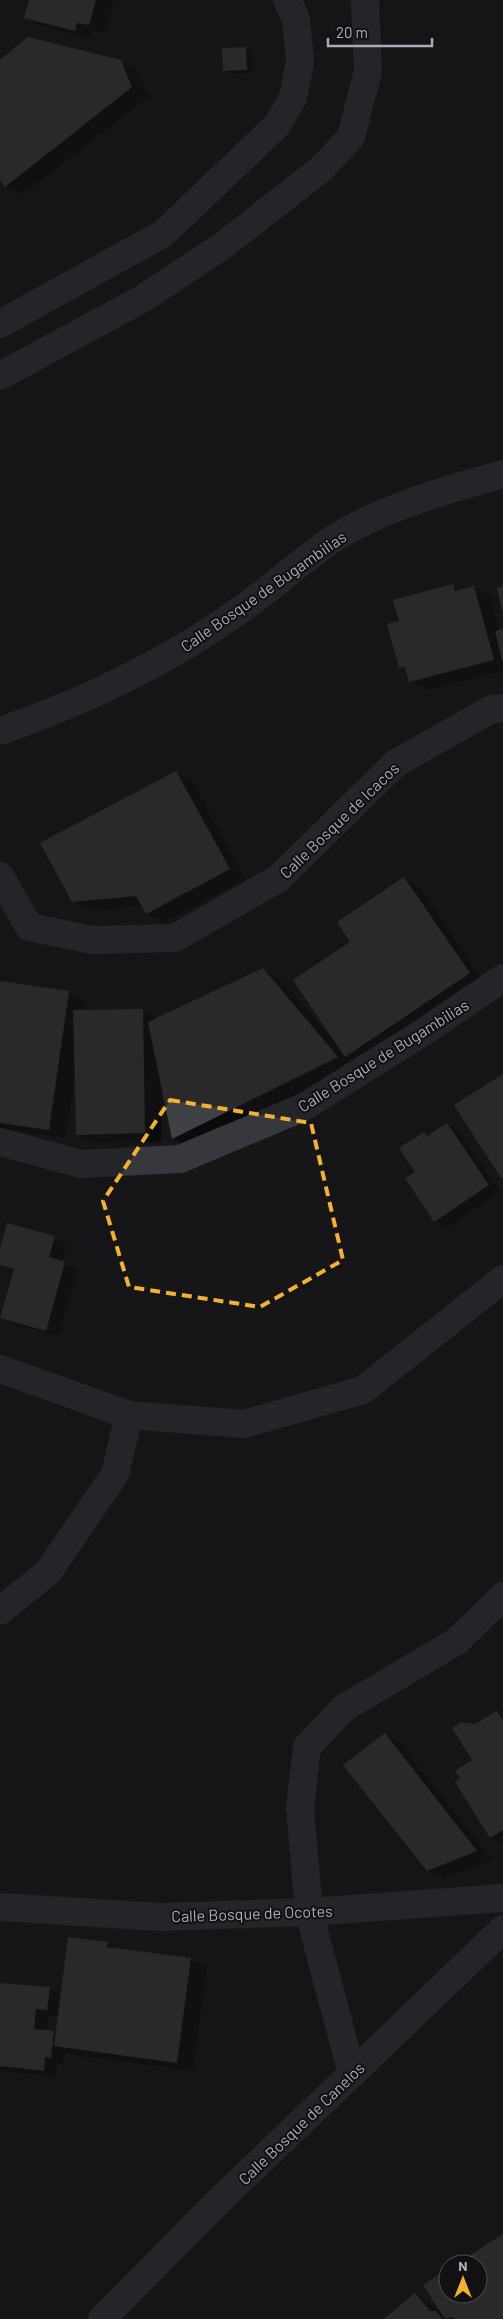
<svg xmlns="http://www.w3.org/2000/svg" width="503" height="2319" viewBox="0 0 503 2319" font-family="Barlow,sans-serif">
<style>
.shadow{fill:#0007;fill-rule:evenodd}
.building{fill:#404145}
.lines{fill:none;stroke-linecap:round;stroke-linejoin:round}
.minor{stroke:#37383d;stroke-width:28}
.marked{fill:none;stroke:#f2b134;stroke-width:4;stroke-dasharray:10 6;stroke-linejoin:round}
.labels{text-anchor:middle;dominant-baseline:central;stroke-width:4;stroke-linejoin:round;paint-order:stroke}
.street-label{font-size:16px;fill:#a8adb8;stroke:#111113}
</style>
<rect width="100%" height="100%" fill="#161618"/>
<g class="shadow">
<path d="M30,0H114L106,34L94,31L92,39L42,27L26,17Z"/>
<path d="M245,48L252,52L253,73L231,74L225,71Z"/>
<path d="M0,61L121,62L138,71L148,97L23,195L6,186L0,178Z"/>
<path d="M453,585L461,591L474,587L491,597L499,631L503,630V671L427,690L410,681L408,671L400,667V622Z"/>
<path d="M176,772L193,782L245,879L163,923L147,913L143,906L89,911L73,901Z"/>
<path d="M404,878L420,888L485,983L363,1066L347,1057L356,1068L191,1149L173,1138L162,1082L161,1142L94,1143L77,1134L76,1075L65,1138L0,1129V983L69,992L85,1002L84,1011L142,1010L158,1019L263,970L282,981L335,1042L352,942Z"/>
<path d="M447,1124L459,1131L500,1192L447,1228L435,1221L416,1172L424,1133L429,1136Z"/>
<path d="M54,1238L67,1245L62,1262L77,1270L59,1337L14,1324L1,1317L14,1272L0,1265V1253Z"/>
<path d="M497,1712L503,1716V1844L491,1837L462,1779L474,1760L475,1726Z"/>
<path d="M385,1734L401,1744L492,1860L444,1879L427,1870Z"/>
<path d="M107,1943L118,1949L191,1959L207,1968L193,2071L72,2055L65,2051L63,2064H57L56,2077L0,2071V1984L49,1989L62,1996ZM48,2015L59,2017L57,2034L46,2031Z"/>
<path d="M503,2235V2319H386L415,2294L431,2304L446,2318L448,2270V2294H478V2264H458Z"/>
</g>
<g class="building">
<path d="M29,0H96L89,25L77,23L75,31L24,18Z"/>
<path d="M28,37L121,60L132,87L5,187L0,180V60Z"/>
<path d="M246,47L247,70L223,71L222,48Z"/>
<path d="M453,584L455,591L474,586L494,660L409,682L405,667L399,668L387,624L399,621L393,600Z"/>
<path d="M503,586V610H502L497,588Z"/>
<path d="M503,629V660H502L495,631Z"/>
<path d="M176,771L230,869L146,914L136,896L72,902L40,843Z"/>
<path d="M404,877L470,973L345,1057L293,980L350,942L337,922Z"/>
<path d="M263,968L338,1057L172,1139L148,1022Z"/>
<path d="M0,981L69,991L49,1130L0,1123Z"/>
<path d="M143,1009L145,1133L76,1135L73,1010Z"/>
<path d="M503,1074V1177L501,1178L454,1105Z"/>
<path d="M447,1123L489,1185L434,1222L405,1178L415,1172L399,1148L424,1132L427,1136Z"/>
<path d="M7,1223L55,1236L49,1257L65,1262L46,1331L0,1318L14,1269L0,1265V1248Z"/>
<path d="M497,1711L503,1720V1830L490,1838L455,1782L460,1778L455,1771L472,1760L452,1728L461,1722L475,1724Z"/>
<path d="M385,1733L477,1851L427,1871L343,1765Z"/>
<path d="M68,1937L108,1942L107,1947L191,1958L177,2063L54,2046Z"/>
<path d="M0,1983L50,1987L47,2010L36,2009L34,2029L54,2031L51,2058L45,2057L44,2071L0,2066Z"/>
<path d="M503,2234V2319H454L452,2317L445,2319L423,2285L448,2269V2294H478V2264H456Z"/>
<path d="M415,2293L430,2311H436L442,2319H384Z"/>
</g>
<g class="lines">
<g class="minor">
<path d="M0,324L164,233L277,125L293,98L300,62L296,19L287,0"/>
<path d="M0,376L142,299L225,244L321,169L351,137L368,71L365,0"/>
<path d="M0,731C87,701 168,662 243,608C274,586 302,560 333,539C384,507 446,490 503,474"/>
<path d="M0,876L29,927L92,940L175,938L279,878L396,763L492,709L503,708"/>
<path d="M0,1142L81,1164L180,1159L304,1107L425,1031L503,978"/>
<path d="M0,1369L129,1415L244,1424L363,1390L503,1279"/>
<path d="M0,1611L48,1572L115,1474L129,1415"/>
<path d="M0,1907L160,1917L309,1912L503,1898"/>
<path d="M352,2074L309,1912L300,1808L307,1747L344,1708L457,1641L503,1596"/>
<path d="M102,2319L221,2199L503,1929"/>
</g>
</g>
<path d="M0 0H503V2319H0ZM170,1100L311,1123L343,1260L260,1307L129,1287L103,1201Z" fill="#161618" fill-opacity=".55" fill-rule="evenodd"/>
<path class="marked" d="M170,1100L311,1123L343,1260L260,1307L129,1287L103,1201Z"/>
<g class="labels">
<g class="street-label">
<text transform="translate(263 591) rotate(-35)">Calle Bosque de Bugambilias</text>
<text transform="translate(339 820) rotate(-44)">Calle Bosque de Icacos</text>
<text transform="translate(383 1055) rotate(-32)">Calle Bosque de Bugambilias</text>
<text transform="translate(252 1913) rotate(-2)">Calle Bosque de Ocotes</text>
<text transform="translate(301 2123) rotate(-44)">Calle Bosque de Canelos</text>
</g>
</g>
<g transform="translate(463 2279)"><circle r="24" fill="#111113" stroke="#4d4f55"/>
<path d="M0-4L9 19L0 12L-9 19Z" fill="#f2b134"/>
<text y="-8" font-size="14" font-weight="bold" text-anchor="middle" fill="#a8adb8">N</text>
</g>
<path d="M328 38v8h104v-8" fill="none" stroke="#a8adb8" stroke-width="2.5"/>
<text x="336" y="38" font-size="15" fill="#a8adb8" stroke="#111113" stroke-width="4" paint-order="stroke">20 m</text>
</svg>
